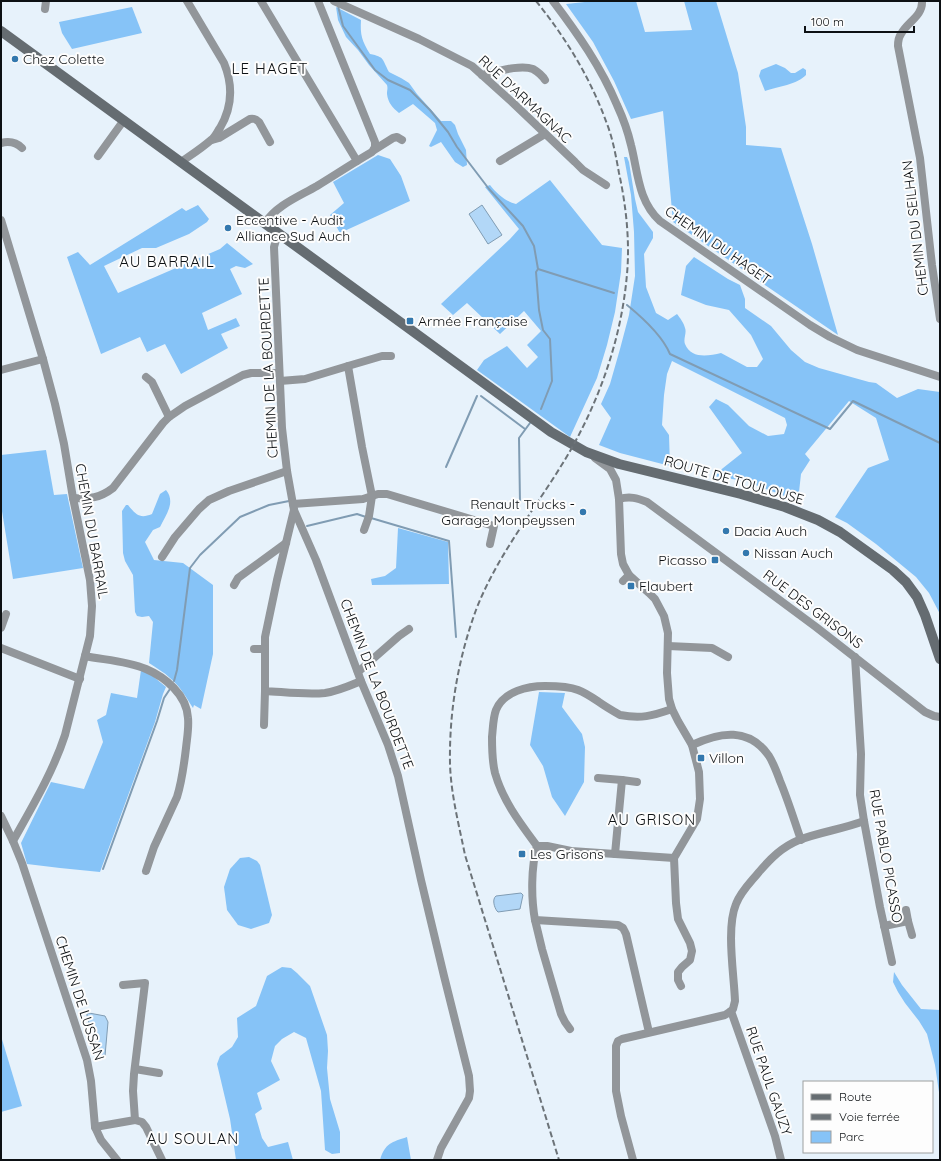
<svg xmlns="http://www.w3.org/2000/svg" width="941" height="1161" viewBox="0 0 941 1161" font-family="Quicksand,sans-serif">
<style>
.green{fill:#86c3f7}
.water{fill:#b2d7f7;stroke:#809cb3}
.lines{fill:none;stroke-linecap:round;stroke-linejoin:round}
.stream{stroke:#809cb3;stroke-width:2}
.street{stroke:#92969a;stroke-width:8}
.secondary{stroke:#656c71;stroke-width:10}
.rail{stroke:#6c7378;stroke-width:2;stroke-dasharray:6 3;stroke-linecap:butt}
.poi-dot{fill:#3378ae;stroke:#fdfdfd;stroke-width:1.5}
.labels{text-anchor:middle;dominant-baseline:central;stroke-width:4;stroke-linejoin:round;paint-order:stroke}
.poi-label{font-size:14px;fill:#0d1114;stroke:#fdfdfd;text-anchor:start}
.street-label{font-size:14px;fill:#0d1114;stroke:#fdfdfd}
.neighbourhood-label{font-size:15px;letter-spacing:1px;fill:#0d1114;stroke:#fdfdfd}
</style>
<rect width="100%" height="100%" fill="#e7f2fb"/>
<g class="green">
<path d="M594,1H636L645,32L692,30L684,1H716L738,73L746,127V145L781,148L812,244L838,335L673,222L663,111L631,119L614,81L593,42L566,4Z"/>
<path d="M132,7L142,33L72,49L62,33L59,22Z"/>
<path d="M336,7L361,20C360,35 362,41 370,54C385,57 382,59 389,72L401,78L409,83L417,94L441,121H451L455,125L458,134L466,150L467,165L463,167L455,162L441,142L431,147L429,146L437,130L435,123L413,104L399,113C393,108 388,103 387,94C387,90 388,89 387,85L369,65L358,50L346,37L338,20Z"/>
<path d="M776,64L785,68L791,73H795L803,68L806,70V75C798,84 777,87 765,91L759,76L761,70Z"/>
<path d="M378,155L390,159L401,176L410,201L340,233L330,215L344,203L333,182Z"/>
<path d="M624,157H627L629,162L635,199L638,212L653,232V238L644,254L646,287L656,313L668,320L677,314C680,318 684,323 685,328C687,333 683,339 685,344C691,359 708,356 721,353L747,367H757L763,359L751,335L729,310L706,305L681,295L686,266L694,257L728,279L740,285L745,299V308L771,326L791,350L805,362L819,368L869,382L876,383L897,398L918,389L940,392V614L929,593L916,577L876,544L847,523L835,517L868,468L889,460L876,418L849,401L805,454L810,460L801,474L798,501L745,481L713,476L742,453L709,407L716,399L728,405L749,426L768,436L784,434L787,425L785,418L708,379L672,361L667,374L664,395L662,425L669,435L670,466L620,453L599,445L611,418L601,404L610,384L620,349L629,315L635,276L634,232L631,195Z"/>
<path d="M550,180L602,245L622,248L621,272L615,312L607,345L597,378L570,437L477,370L484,360L507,346L527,368L538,357L527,345L541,331L524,311L500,334L467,303L453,315L441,304L510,239L519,229L485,187L490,185C497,194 505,201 516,204Z"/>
<path d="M198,205L209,219L207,222L189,234L156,248H142L104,266L118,293L220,249L227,243L253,264L245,268L236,266L230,269L242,294L202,313L208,330L236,318L240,326L221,334L228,348L181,374L165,344L147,352L140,337L101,354L67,257L78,252L90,265L182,208L186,211Z"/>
<path d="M46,450L54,495L67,494L83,568L13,579L1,505V455Z"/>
<path d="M166,490C176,502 166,515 160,527L153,530L145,542L154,560L183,563L213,585V654L201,709L194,705L193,708C186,697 180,686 170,678C164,672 156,668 149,663L153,622L149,616L142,617L137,616L135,612L133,575L125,561L123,553L122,511L126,505H128C136,515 140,519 152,514L160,494Z"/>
<path d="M398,528L448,542L449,584L372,585L371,579L385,576L396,568Z"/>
<path d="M141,670L149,673L166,687L163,694L155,722L100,872L60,868L27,864L21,843L51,782L84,789L103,742L97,720L106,715L111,693L137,698Z"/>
<path d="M539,692L565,693L562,707L582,734L585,747L584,782L565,816L552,797L543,766L530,745Z"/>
<path d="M249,857L257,861L260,865L272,915L269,923L251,929L238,925L227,910L224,887L230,869L240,858Z"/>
<path d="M282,967L291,968L297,973L310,986L327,1035L328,1051L327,1068L330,1099L340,1132V1153L332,1154L325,1150L321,1091L306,1038L294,1032L282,1039L275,1046L271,1061L280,1080L257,1093L262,1109L255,1114L262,1138L268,1147L288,1142L293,1160H236L230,1119L217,1064L220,1056L232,1047L238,1037L237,1018L256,1006L267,976Z"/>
<path d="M894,972L902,985L921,1009L940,1010V1099L935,1065L927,1034L919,1021L905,1003L898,992L893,982Z"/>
<path d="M1,1036L22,1106L1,1112Z"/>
<path d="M407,1137L411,1160H380C385,1143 392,1142 407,1137Z"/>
</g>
<g class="water">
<path d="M482,205L502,235L488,244L469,214Z"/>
<path d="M521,893L523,895L520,909L498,912L497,911C494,907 492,899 496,896Z"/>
<path d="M89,1013L105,1016L108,1022L105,1056L103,1059H100L87,1016V1014Z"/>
</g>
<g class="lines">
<g class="stream">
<path d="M338,6L343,26L375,70L388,80L410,90L430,110L448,132L457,147L489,189L523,226L534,246L538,269L536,272L539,310L543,330L550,339L552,381L541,409"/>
<path d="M538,269L614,293"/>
<path d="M627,305C643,318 662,335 670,354L830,429L853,401L940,443"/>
<path d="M481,396L525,429"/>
<path d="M446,467L477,396"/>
<path d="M520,503L519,438L530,423"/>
<path d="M371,518L449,541L456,637"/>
<path d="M307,526L357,514L366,517"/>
<path d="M174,681L177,670L190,568L200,555L240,517L269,505L289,501"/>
<path d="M103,869L157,721L164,698L170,689"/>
</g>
<g class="street">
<path d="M261,1L357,161"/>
<path d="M334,1L419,39L472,66L512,102L575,162L583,170L606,185"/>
<path d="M553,1C578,34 601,67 617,105C623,118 628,132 631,145C638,172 638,201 660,221L810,325L830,337L857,350L940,377"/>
<path d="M922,1C923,16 907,22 901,34C898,38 898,42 898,46L920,158L932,265L940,319"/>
<path d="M45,9L46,1"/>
<path d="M482,75C496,72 520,64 533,69C538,72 542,75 545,80"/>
<path d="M212,140L219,138L250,119C254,118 256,119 259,122L270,142"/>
<path d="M1,143C9,141 16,142 22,148"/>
<path d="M374,150L393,138L397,137L402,140"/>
<path d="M98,156L124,120"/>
<path d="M500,161L545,134"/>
<path d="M181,162C191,155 202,148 211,140C215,137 217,132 220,128C233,106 233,85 224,63L187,1"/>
<path d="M1,220L43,359L55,404L64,444L73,498L90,580L92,606L90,636L65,735C53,772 32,807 13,841"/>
<path d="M265,223C277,205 298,197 317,186C335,175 353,163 372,152L375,147V142L318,1"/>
<path d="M280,234L276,240L274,247L282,428L287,471L294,510L316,560L361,681L388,745L398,776L421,880L444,976L469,1076L470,1091L469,1098L441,1148L437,1160"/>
<path d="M348,366L382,356H391"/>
<path d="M1,370L43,359"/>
<path d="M146,377L152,382L169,417"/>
<path d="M280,381L305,379L348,366L362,447L372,496L369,516L364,530"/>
<path d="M595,458L610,469L616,480L619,499L621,554L623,564L629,575L649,593L655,599L664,616L668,633L667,673L669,699L672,709L678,721L692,745L699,772L700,799L697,819L674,858L676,903L678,919L690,943L692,951L690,960L682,967L678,972V980L681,986"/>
<path d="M73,498C90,499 100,498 113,488L163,423L169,417L185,406L243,375L251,373H279"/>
<path d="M619,499C630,496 637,498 647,502L816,627L925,712L934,716L940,717"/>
<path d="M293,504L363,499L378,494H387L494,526L490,544"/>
<path d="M294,510L277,580L265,637V691C284,692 306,695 325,693C338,691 349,686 361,681"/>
<path d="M162,557L175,537L199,509L209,500L229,491L287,471"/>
<path d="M623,581L629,575"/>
<path d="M234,585L238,578L286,543"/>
<path d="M1,628L6,614"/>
<path d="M668,646L712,648L728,657"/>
<path d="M1,648L80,679"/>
<path d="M254,649H265"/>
<path d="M85,656C105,660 127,661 146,669C165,677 187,695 188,718C189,728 187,738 186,748C184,765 182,781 177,797L154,847L146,871"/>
<path d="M855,657L861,754L860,795L864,821L880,907L892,962"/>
<path d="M358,672L399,636L409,629"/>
<path d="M264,725L265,691"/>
<path d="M692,745C720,732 749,727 769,756C774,764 777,773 780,781C788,800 794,820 801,840"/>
<path d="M598,778L622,780"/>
<path d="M1,816L13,841L22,863L87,1060L91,1081L95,1127L101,1140L117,1160"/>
<path d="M537,846C520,823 503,801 495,773C492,761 492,749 492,737C493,728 493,718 496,710C504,691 528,686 545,686C556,686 568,686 578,690C586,693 593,698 599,702C606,707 613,711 620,715C641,719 652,716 672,709"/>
<path d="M537,846C531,867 531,898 535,920L618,925L623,928L626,934L648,1028"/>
<path d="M537,846H547L571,851L674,858"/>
<path d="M615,854L622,780L637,782"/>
<path d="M535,920L542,949L561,1014L565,1022L570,1029"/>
<path d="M908,921L912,935"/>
<path d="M884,926L908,921L906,910"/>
<path d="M731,1011L775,1136L781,1160"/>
<path d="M135,1069L159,1073"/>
<path d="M135,1120L142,1122L146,1127L162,1160"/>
<path d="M95,1127L135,1120L133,1091L134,1074L145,983L123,985"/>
<path d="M633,1160L621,1116L616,1091V1046L618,1041L622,1039L725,1015L731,1011L733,1009L735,1001C734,974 726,928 736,904C741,891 751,882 759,872C771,858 782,847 799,840C820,832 843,829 864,821"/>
</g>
<path class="secondary" d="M1,31L551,432L586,452L619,464L741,494L785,507L818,520L840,532L893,570L906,582L917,597L925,615L940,659"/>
<path class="rail" d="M536,1C566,38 591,79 607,124C613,139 616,157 619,173C626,205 630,241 627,274C622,333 603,391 574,444C543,500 499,550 476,610C458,659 449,712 450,764C451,795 459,825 465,855L559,1160"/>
</g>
<g class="poi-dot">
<circle cx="15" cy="59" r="4"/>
<circle cx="228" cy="228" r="4"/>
<rect x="406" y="317" width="8" height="8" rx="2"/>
<circle cx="583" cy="512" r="4"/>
<circle cx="726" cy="531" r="4"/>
<circle cx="746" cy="553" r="4"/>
<rect x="711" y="556" width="8" height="8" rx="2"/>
<rect x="627" y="582" width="8" height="8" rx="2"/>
<rect x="697" y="754" width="8" height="8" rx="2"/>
<rect x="518" y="850" width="8" height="8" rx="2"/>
</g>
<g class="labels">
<g class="poi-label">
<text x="23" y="59">Chez Colette</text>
<text x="236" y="220">Eccentive - Audit<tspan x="236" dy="16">Alliance Sud Auch</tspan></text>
<text x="418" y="321">Armée Française</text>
<text x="575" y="504" text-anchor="end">Renault Trucks -<tspan x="575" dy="16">Garage Monpeyssen</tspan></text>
<text x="734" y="531">Dacia Auch</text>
<text x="754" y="553">Nissan Auch</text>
<text x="707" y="560" text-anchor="end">Picasso</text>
<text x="639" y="586">Flaubert</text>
<text x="709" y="758">Villon</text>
<text x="530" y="854">Les Grisons</text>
</g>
<g class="street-label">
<text transform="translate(525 99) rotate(43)">RUE D'ARMAGNAC</text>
<text transform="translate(915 228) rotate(-97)">CHEMIN DU SEILHAN</text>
<text transform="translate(718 245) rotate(35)">CHEMIN DU HAGET</text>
<text transform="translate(268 368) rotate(-93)">CHEMIN DE LA BOURDETTE</text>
<text transform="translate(734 480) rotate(16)">ROUTE DE TOULOUSE</text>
<text transform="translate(92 531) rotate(80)">CHEMIN DU BARRAIL</text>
<text transform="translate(813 609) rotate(37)">RUE DES GRISONS</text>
<text transform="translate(377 684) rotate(69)">CHEMIN DE LA BOURDETTE</text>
<text transform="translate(886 856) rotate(80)">RUE PABLO PICASSO</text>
<text transform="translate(80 998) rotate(72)">CHEMIN DE LUSSAN</text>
<text transform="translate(769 1081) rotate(71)">RUE PAUL GAUZY</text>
</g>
<g class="neighbourhood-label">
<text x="270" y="68">LE HAGET</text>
<text x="167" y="261">AU BARRAIL</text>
<text x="652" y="819">AU GRISON</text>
<text x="193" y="1138">AU SOULAN</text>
</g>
</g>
<rect width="941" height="1161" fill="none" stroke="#0d1114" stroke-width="4"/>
<rect x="803" y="1081" width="130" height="72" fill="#fdfdfd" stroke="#9d9fa0"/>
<rect x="811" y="1094" width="20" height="6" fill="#656c71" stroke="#9d9fa0"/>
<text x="839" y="1101" font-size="12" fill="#0d1114">Route</text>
<rect x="811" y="1114" width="20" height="6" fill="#6c7378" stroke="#9d9fa0"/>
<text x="839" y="1121" font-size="12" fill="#0d1114">Voie ferrée</text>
<rect x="811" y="1131" width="20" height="12" fill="#86c3f7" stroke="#9d9fa0"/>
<text x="839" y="1141" font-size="12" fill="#0d1114">Parc</text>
<path d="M805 26v6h109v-6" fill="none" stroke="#0d1114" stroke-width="2"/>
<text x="811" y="26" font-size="12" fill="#0d1114" stroke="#fdfdfd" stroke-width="3" paint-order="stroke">100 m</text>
</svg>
